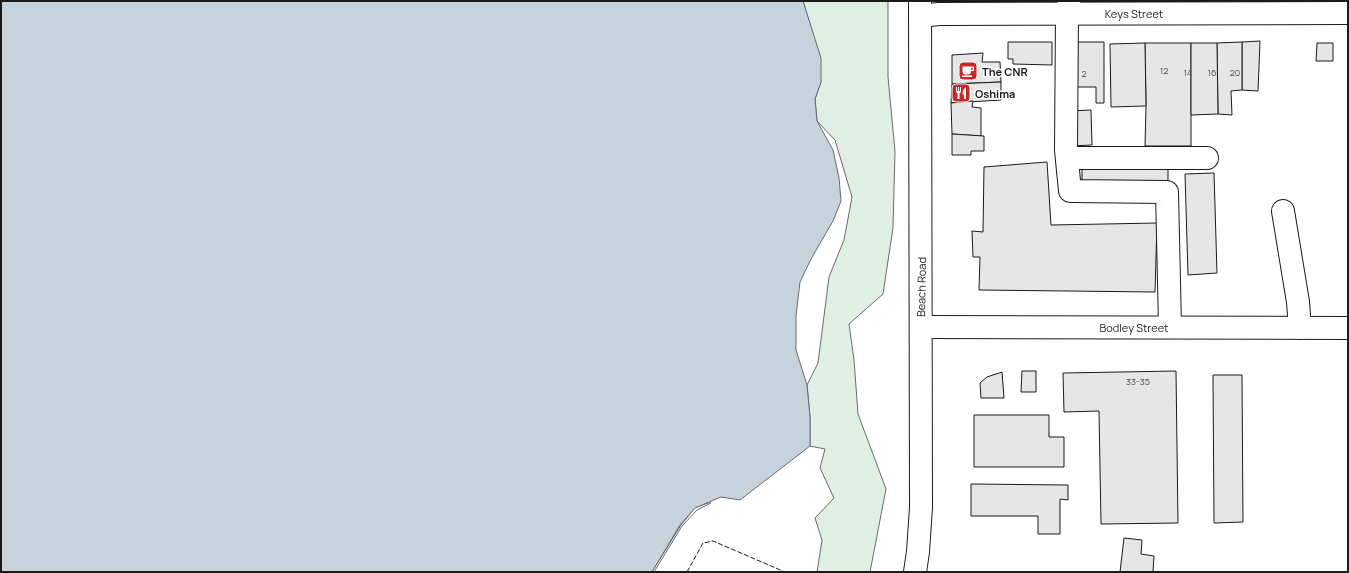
<svg xmlns="http://www.w3.org/2000/svg" width="1349" height="573" viewBox="0 0 1349 573" font-family="Manrope,sans-serif">
<style>
.green{fill:#e0efe3;stroke:#6a6a6a}
.water{fill:#c6d2dc;stroke:#6a6a6a}
.pier{fill:#fff;stroke:#6a6a6a}
.building{fill:#e6e6e6;stroke:#1a1a1a}
.lines{fill:none;stroke-linecap:round;stroke-linejoin:round}
.minor-casing{stroke:#1a1a1a;stroke-width:24}
.major-casing{stroke:#1a1a1a;stroke-width:24}
.minor{stroke:#fff;stroke-width:22}
.major{stroke:#fff;stroke-width:22}
.fence{stroke:#1a1a1a;stroke-width:1;stroke-dasharray:5 2;stroke-linecap:butt}
.labels{text-anchor:middle;dominant-baseline:central;stroke-width:3;stroke-linejoin:round;paint-order:stroke}
.number-label{font-size:9px;fill:#4d4d4d}
.street-label{font-size:11px;fill:#1a1a1a;stroke:#fff}
.poi-label{font-size:11px;font-weight:bold;fill:#1a1a1a;stroke:#fff;text-anchor:start}
</style>
<rect width="100%" height="100%" fill="#fff"/>
<path class="green" d="M803,1H888V77L895,151L893,228L883,294L849,324L854,360L858,414L886,489L870,572H817L822,540L815,518L834,498L820,468L825,449L810,446V417L807,385L818,363L829,277L844,240L852,197L835,140L817,121L815,99L821,82L812,32Z"/>
<path class="water" d="M1,1H803L821,58V82L815,99L817,121L833,150L839,178L841,201L833,221L811,259L800,282L796,316V350L807,385L810,417V446L740,500L721,497L695,508L680,525L652,572H1Z"/>
<path class="pier" d="M708,503H711L697,510L682,526L654,572H652L681,525L695,508Z"/>
<g class="building">
<path d="M1260,41L1258,91L1242,90V42Z"/>
<path d="M1008,42H1052V65L1013,64V59H1008Z"/>
<path d="M1071,42H1104V103H1096V87H1071Z"/>
<path d="M1242,42V90L1231,91L1232,115L1218,114L1217,43Z"/>
<path d="M1145,43H1191V146H1145L1146,106Z"/>
<path d="M1145,43L1146,106L1111,107L1110,44Z"/>
<path d="M1191,43H1217L1218,114L1191,115Z"/>
<path d="M1317,43H1333V61H1316Z"/>
<path d="M983,53L982,62H1000L1001,82L952,84V55Z"/>
<path d="M1001,82V100L951,103L952,84Z"/>
<path d="M973,101L972,107L981,108V136L952,134L951,103Z"/>
<path d="M1091,110L1092,145L1070,146L1069,111Z"/>
<path d="M952,134L984,136V151H971V155H952Z"/>
<path d="M1047,162L1051,225L1157,223L1155,292L979,290L980,257H973L972,231L983,232L984,167Z"/>
<path d="M1082,166H1168V183L1082,184Z"/>
<path d="M1214,173L1217,273L1188,275L1185,174Z"/>
<path d="M1022,371H1036V392H1021Z"/>
<path d="M1176,371L1178,523L1101,524L1099,411L1064,412L1063,373Z"/>
<path d="M1002,372L1004,398H981L980,383L987,377Z"/>
<path d="M1213,375H1242L1243,522L1214,523Z"/>
<path d="M974,415H1049V437H1064V467H974Z"/>
<path d="M971,484L1068,485V500L1060,499V534H1038V516H971Z"/>
<path d="M1124,538L1142,540L1141,554L1154,556L1153,572H1120Z"/>
</g>
<g class="lines">
<defs>
<g id="minor">
<path d="M1069,1L1067,13L1066,150L1070,191L1167,192L1170,327"/>
<path d="M920,16L939,14L1348,13"/>
<path d="M1067,158H1207"/>
<path d="M1283,211L1298,302L1300,328"/>
<path d="M921,327L1348,328"/>
</g>
<path id="major" d="M915,572L918,552L921,507L920,1"/>
</defs>
<use href="#minor" class="minor-casing"/>
<use href="#major" class="major-casing"/>
<use href="#minor" class="minor"/>
<use href="#major" class="major"/>
<path class="fence" d="M687,572L703,543L713,541L785,572"/>
</g>
<defs>
<symbol id="cafe-square" viewBox="-11 -11 22 22"><rect x="-9" y="-9" width="18" height="18" rx="4" fill="#c62828" stroke="#fff"/><path d="M-5.5-4.5H6V0H3Q3 3.5 0 3.5H-2.5Q-5.5 3.5-5.5 0ZM3-3.2v2h1.7v-2ZM-6 4.5H4V6H-6Z" fill="#fff"/></symbol>
<symbol id="restaurant-square" viewBox="-11 -11 22 22"><rect x="-9" y="-9" width="18" height="18" rx="4" fill="#c62828" stroke="#fff"/><path d="M-5-6h1v4h1v-4h1v4h1v-4h1v5L-1.5 .5V6h-2V.5L-5-1ZM5-6V6H3V1.5H1.5Q1.5-4 5-6Z" fill="#fff"/></symbol>
</defs>
<g fill-rule="evenodd">
<use href="#cafe-square" x="957" y="60" width="22" height="22"/>
<use href="#restaurant-square" x="950" y="82" width="22" height="22"/>
</g>
<g class="labels">
<g class="number-label">
<text x="1164" y="70">12</text>
<text x="1188" y="72">14</text>
<text x="1212" y="72">16</text>
<text x="1235" y="72">20</text>
<text x="1084" y="73">2</text>
<text x="1138" y="381">33-35</text>
</g>
<g class="street-label">
<text x="1134" y="13">Keys Street</text>
<text transform="translate(921 287) rotate(-89)">Beach Road</text>
<text x="1134" y="327">Bodley Street</text>
</g>
<g class="poi-label">
<text x="982" y="71">The CNR</text>
<text x="975" y="93">Oshima</text>
</g>
</g>
<rect width="1349" height="573" fill="none" stroke="#1a1a1a" stroke-width="4"/>
</svg>
